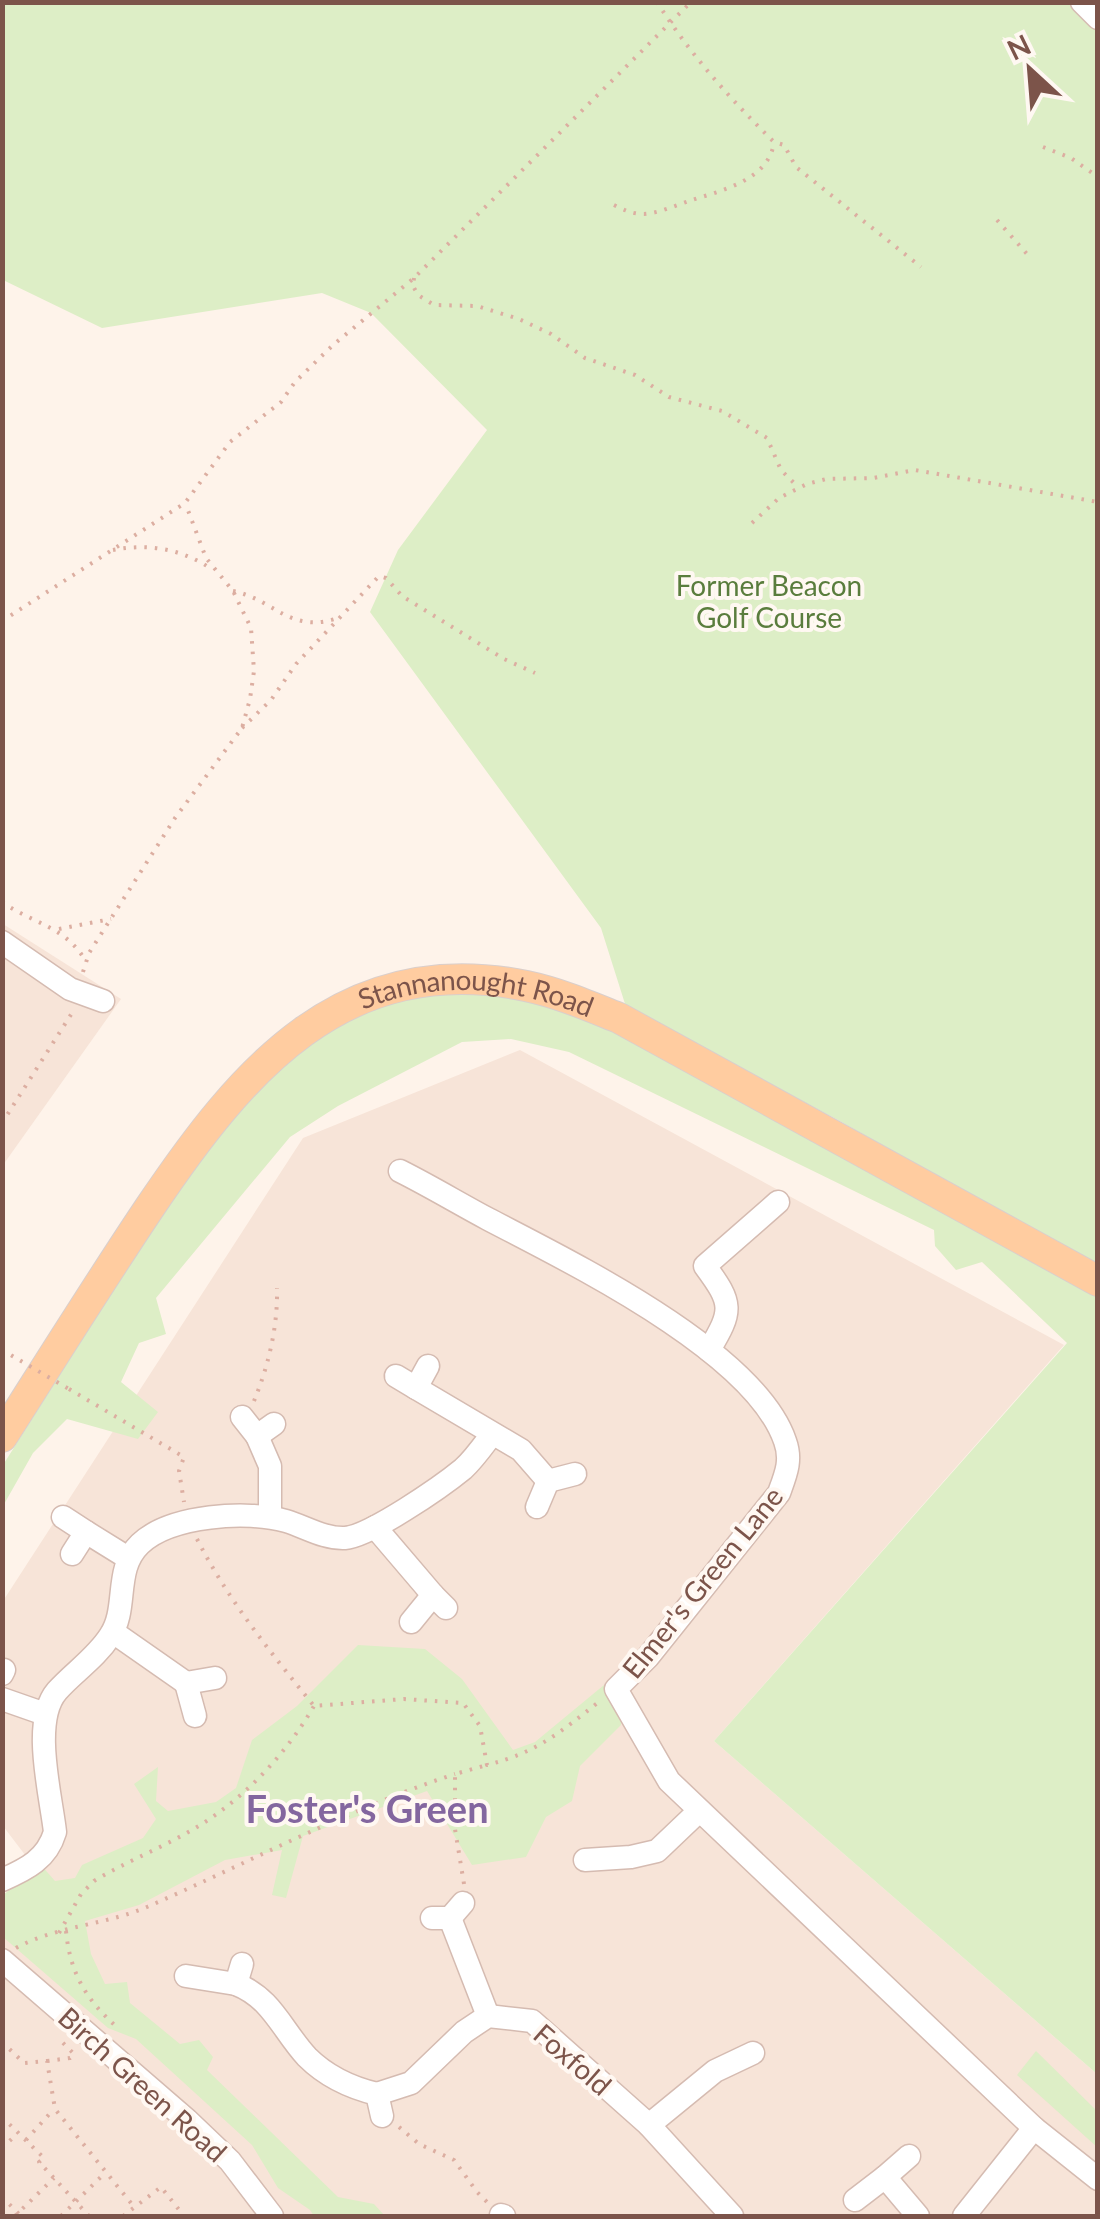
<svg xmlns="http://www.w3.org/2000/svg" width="1100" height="2219" viewBox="0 0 1100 2219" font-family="Lato,sans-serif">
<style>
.residential{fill:#f7e4d8}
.green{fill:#ddeec6}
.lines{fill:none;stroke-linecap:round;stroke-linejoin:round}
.minor-casing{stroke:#d5bbb1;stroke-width:25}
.major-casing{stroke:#dacfcc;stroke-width:32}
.path{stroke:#dcaea1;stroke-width:4;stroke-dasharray:2.5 8;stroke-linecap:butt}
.minor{stroke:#fff;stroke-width:22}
.major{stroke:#ffcca0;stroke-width:30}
.path-bridge{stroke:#dcaea1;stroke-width:4;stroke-dasharray:2.5 8;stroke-linecap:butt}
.labels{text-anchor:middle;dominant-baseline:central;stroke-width:8;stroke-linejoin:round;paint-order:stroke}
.park-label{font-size:28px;fill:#5a7d3d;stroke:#fff8f2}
.street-label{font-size:28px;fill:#7c544a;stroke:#fff8f2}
.district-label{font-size:38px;font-weight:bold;fill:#83669f;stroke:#fff8f2}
</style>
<rect width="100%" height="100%" fill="#fef3ea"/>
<g class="residential">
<path d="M3,924L121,999L3,1165Z"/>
<path d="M520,1050L1064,1345L714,1741L1097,2074V2216H3V1901L35,1868L3,1826V1601L303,1138Z"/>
</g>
<g class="green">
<path d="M2,3H1097V1267L838,1120L626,1007L601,928L370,612L398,550L487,430L371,313L322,293L102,328L3,280Z"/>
<path d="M469,983L584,1009L1097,1286V2074L714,1741L1067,1343L982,1262L956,1270L935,1246L934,1230L569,1052L511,1039L462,1042L338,1106L290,1137L156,1298L166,1334L139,1343L121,1382L158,1412L138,1439L67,1419L33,1453L3,1506V1465L214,1130L268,1069L365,1007Z"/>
<path d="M358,1645L425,1649L462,1679L513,1750L535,1742L604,1685L621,1702V1725L580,1766L572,1801L546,1817L526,1857L472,1865L427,1791L303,1836L286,1898L272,1895L282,1850L225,1860L139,1905L85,1921L91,1954L105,1984L127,1982L130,2003L180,2044L199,2040L213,2057L207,2070L338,2197L374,2204L385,2216H314L310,2210L278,2188L252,2145L136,2039L108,2028L3,1937V1895L41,1865L55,1881L75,1878L82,1865L143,1838L156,1819L134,1784L158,1767L156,1801L168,1811L216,1802L236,1788L252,1740L297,1706Z"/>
<path d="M1036,2051L1097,2111V2147L1017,2075Z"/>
</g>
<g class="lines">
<defs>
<g id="minor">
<path d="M1082,2L1098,18"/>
<path d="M2,942L70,989L103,1001"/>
<path d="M400,1171C430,1186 458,1203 488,1219C570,1262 754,1351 785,1441C792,1460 786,1474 779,1493L648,1657L616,1689L669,1781L1034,2128L1098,2179"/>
<path d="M709,1350C733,1310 733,1304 705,1266L778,1202"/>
<path d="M396,1376L416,1388L428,1366"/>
<path d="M416,1388L521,1450L548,1481"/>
<path d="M242,1417L257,1436L274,1424"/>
<path d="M257,1436L270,1466V1517"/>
<path d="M537,1507L548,1481L575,1474"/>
<path d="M63,1517L86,1532L72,1554"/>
<path d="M375,1527L433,1595"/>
<path d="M86,1532L128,1558"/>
<path d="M411,1622L433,1595L446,1608"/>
<path d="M113,1632L186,1683"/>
<path d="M2,1674L4,1670"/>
<path d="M2,1699L45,1714"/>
<path d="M195,1716L186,1683L215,1678"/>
<path d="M585,1860L631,1857L657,1851L699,1811"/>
<path d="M2,1880C27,1869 47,1859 55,1832C51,1795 31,1721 57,1691C74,1672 96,1658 110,1636C129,1608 113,1570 140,1544C170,1515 248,1510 286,1521C306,1527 324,1539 345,1538C370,1536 441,1487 463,1469C474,1459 483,1446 492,1434"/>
<path d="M432,1918H450L463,1903"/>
<path d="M450,1918L488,2016"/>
<path d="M2,1960L187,2120L230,2161L272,2216"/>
<path d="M186,1976L236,1984L242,1964"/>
<path d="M236,1984C272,1998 282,2030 307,2057C326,2076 352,2088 377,2094L382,2116"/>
<path d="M377,2094L411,2083L464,2032L488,2016L532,2021L649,2125L732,2216"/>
<path d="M649,2125L715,2071L753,2053"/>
<path d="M885,2177L909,2156"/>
<path d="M855,2200L885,2177L918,2216"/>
<path d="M501,2215L504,2216"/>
<path d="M964,2216L1034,2128"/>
</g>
<g id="major">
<path id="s1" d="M2,1437C51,1360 99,1283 150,1207C241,1072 343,948 526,986C559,993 589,1006 619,1018L1098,1281"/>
</g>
</defs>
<use href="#minor" class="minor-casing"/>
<use href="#major" class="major-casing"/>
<g class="path">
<path d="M657,2C689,53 731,100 774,142L784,145L796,167L921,267"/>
<path d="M1043,147L1071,158L1098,177"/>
<path d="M614,205C624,210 632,214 644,214C659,213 674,206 689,201C719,191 769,181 774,142"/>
<path d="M997,220L1027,254"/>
<path d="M414,278L413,286L418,295L434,305L477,306L519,319L551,334L585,358L635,375L669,397L722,411L767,438L781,470L798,487"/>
<path d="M752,523L779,498L807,484L826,479L873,478L915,470L1098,502"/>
<path d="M113,550C148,543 183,549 213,570"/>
<path d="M233,591C273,599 289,633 335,619"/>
<path d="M2,621L185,503L230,442L281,402L295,382L333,345L414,278L691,2"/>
<path d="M242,728L271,700L296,664L379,576L386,578L402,596L504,659L535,673"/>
<path d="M2,902C32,923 66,927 85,960"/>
<path d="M59,929L111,919"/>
<path d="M83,972L89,953L175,818L242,728L250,699L254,671L251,628L233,591L206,558L186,505"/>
<path d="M2,1123L72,1013"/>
<path d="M69,1389L184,1457L179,1471L184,1502"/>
<path d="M254,1401C268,1367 278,1327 277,1288"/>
<path d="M197,1539C228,1600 271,1653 314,1706L404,1699L463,1703L480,1726L487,1765C538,1752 559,1733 600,1701"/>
<path d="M464,1884L455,1829V1774L487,1765"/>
<path d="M66,1931C70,1973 86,2000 118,2028"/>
<path d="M59,1933L81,1894L94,1881C127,1861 164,1847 197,1827C245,1798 286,1754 314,1706"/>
<path d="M16,1948C56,1926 105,1925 147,1907C250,1862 348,1809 455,1774"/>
<path d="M2,2042L24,2063L47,2061L55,2109L135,2208"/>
<path d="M47,2061L70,2058L74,2054L62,2042"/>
<path d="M2,2117L44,2158L39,2162L89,2216"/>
<path d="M399,2127L419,2144L454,2160L477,2192L488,2203"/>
<path d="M26,2140L53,2110"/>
<path d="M2,2148L17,2134"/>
<path d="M2,2197L21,2216"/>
<path d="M15,2216L54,2178"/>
<path d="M61,2216L106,2172"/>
<path d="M123,2216L161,2187L184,2216"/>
</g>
<use href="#minor" class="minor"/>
<use href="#major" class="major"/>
<path class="path-bridge" d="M2,1350L69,1389"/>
</g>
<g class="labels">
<g class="park-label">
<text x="769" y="585">Former Beacon<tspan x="769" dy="32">Golf Course</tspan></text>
</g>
<g class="street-label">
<text stroke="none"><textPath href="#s1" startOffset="692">Stannanought Road</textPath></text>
<text transform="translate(702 1582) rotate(-51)">Elmer's Green Lane</text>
<text transform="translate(573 2059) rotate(41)">Foxfold</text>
<text transform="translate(143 2084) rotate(42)">Birch Green Road</text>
</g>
<g class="district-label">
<text x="367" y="1808">Foster's Green</text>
</g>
</g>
<rect width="1100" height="2219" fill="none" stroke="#7c544a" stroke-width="10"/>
<g transform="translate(1030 70) rotate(334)" stroke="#fff8f2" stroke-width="8" paint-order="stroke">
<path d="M0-8L18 38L0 25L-18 38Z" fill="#7c544a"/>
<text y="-15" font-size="28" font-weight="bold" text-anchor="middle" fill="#7c544a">N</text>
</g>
</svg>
